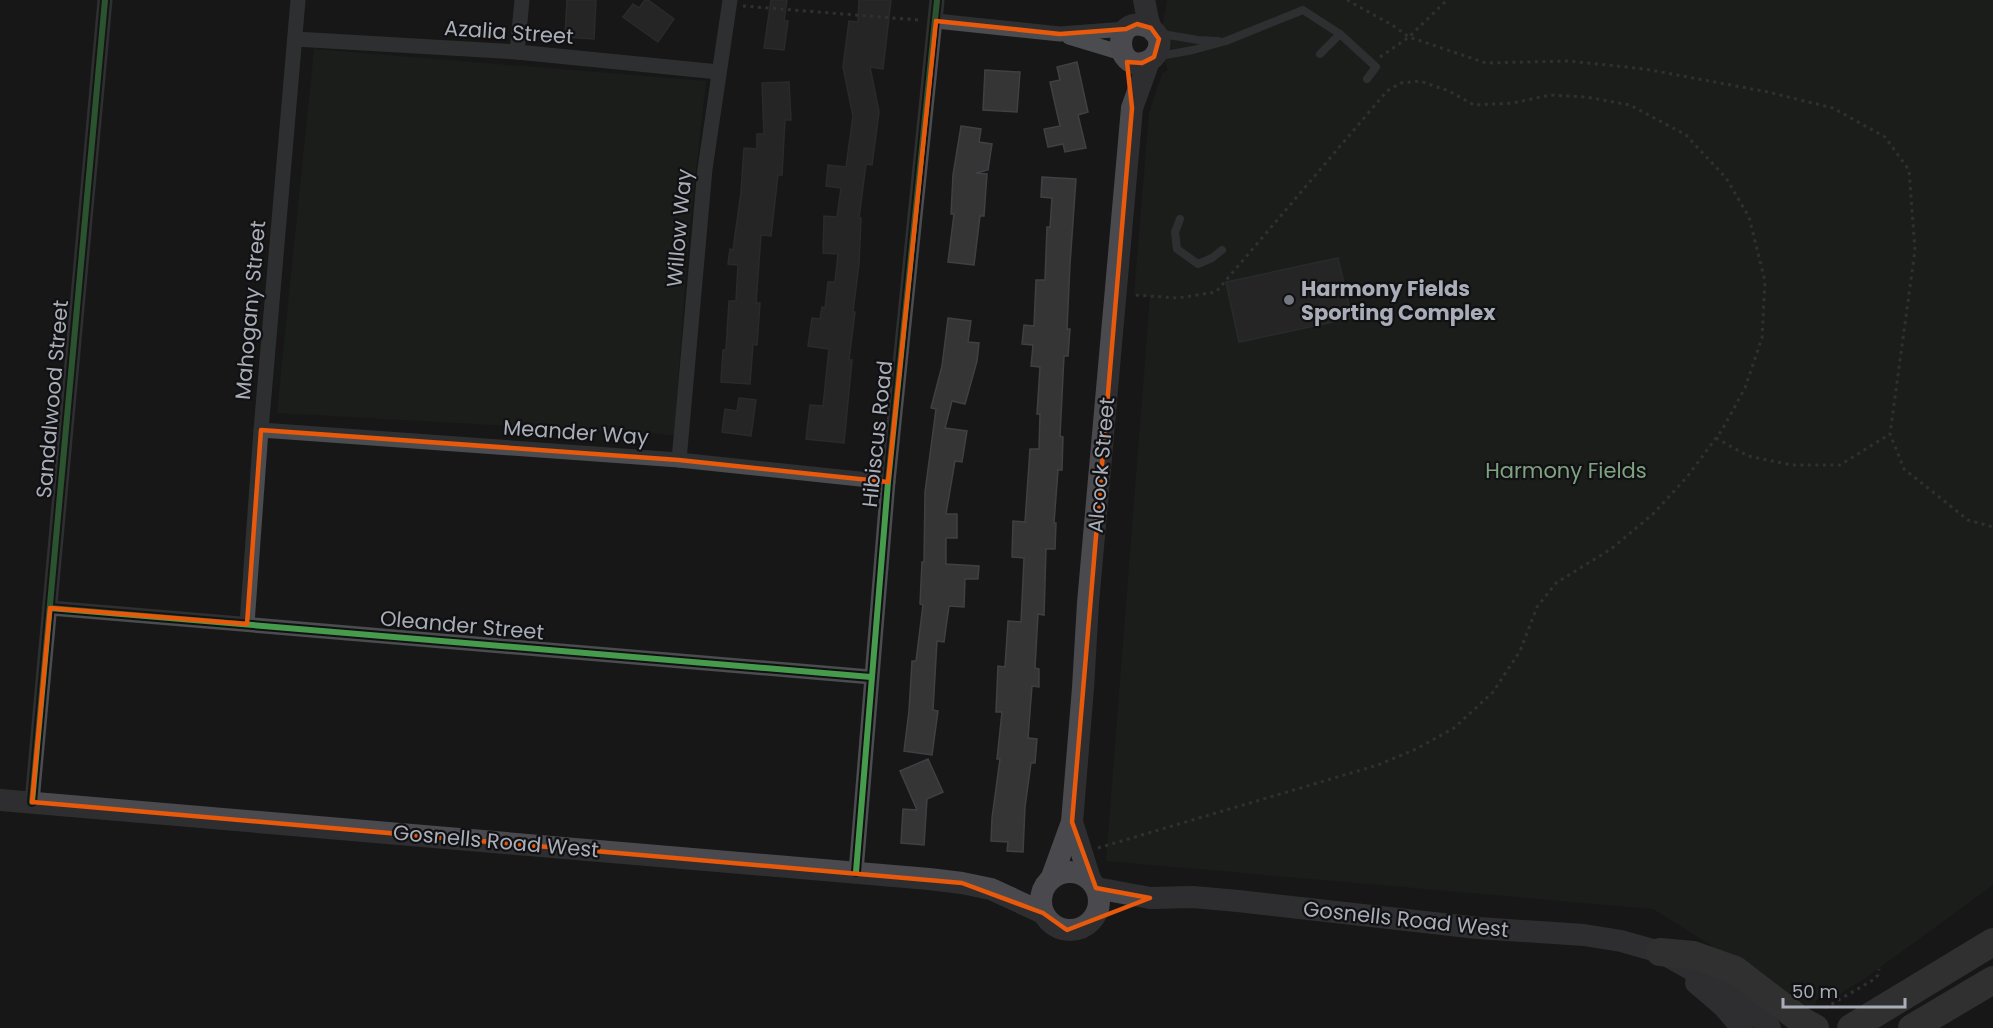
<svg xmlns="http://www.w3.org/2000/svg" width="1993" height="1028" viewBox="0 0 1993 1028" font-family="Poppins,sans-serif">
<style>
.green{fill:#1d241e}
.building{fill:#353536;stroke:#3f4043;stroke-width:1.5}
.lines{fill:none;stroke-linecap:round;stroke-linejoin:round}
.path{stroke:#4d4e52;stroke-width:3;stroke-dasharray:3 4.5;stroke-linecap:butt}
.lane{stroke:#4b4c50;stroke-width:8}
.street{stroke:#4b4c50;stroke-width:15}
.secondary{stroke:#4a4a4e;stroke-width:22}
.highway{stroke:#4e4e51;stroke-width:28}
.cycleway-casing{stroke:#111113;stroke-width:10}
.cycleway{stroke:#469c4c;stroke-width:6}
.marked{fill:none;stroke:#e8590c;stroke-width:4.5;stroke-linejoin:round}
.poi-dot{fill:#757880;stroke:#111113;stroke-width:2}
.labels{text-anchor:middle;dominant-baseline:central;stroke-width:4.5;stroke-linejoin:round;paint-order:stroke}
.street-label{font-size:21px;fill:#a8adb8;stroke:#111113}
.poi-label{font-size:21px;font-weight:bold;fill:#a8adb8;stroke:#111113;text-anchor:start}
.park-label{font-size:21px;fill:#7fa381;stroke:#111113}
</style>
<rect width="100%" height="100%" fill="#171717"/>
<g class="green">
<path d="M1167,0H1993V885L1867,977L1833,998L1826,995L1819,997L1812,1009L1653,909L1106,861L1150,297L1134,295L1149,113L1162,74L1168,70L1159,46Z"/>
<path d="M314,49L706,81L689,233L674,435L277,413Z"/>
</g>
<g class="building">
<path d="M567,0H596L594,39L565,37Z"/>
<path d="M645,0H648L674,19L658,42L623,17L633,4L639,8Z"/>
<path d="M771,0H787L784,21H788L784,50L764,48Z"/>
<path d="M859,0H891L883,69L870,67L879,112L872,165L866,164L859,218H861L859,264L853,312H855L849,360H852L844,443L806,439L810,405L823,406L829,349L808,346L812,318L820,319L822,307L825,308L828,282H835L838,254L823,253L824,216L837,217L841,188L826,186L828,165L846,167L853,116L843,67L849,21L858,22Z"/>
<path d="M1077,62L1088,112L1078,115L1086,148L1065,152L1063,144L1048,147L1044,129L1060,126L1050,82L1060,80L1057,67Z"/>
<path d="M985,70L1020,72L1017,112L983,110Z"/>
<path d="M789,82L791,120H785L782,175H778L771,236L761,235L756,303H760L757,345L753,344L750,384L721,382L723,350H726L729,301H736L738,265L728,264L730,249L733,250L741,192L744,148L757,149V134H764L762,83Z"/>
<path d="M961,126L981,129L979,142L992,144L988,170L976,173L987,174L984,216H980L974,265L948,262L954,214H951L953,175Z"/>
<path d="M1042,177L1076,179L1070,264L1067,329H1070L1068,356H1064L1060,436L1063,437L1062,470H1058L1054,523H1056L1055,549H1046L1044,615L1038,614L1035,668L1039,669V687L1032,686L1028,738L1037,739L1035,763H1031L1025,807L1023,852L1007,851L1008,842L991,841L992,818L1000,759H997L1002,712H996L998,666L1005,667L1008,621L1021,622L1024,558L1012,557L1013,521L1025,522L1030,449H1039L1040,414H1037L1040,367L1031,366L1033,345L1022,344L1024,325L1034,326L1036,280H1045L1047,227H1050L1052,198L1041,197Z"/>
<path d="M1338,258L1352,318L1239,342L1226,282Z"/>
<path d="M948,318L971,321L968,342L979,343L977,361L965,404L952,401L945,428L967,431L962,462L955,461L946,514H957V538H946V564L979,566L978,579H965L964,607L949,606L944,642L937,641L933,710L938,711L932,755L904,751L909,711L912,661H916L923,605L920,604L922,562H924L925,492L936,409L931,408L942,366Z"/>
<path d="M739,398L756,400L751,436L722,432L725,409L737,411Z"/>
<path d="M928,759L943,792L927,799L924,845L901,843L903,809L917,810L900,771Z"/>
</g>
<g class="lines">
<g class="path">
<path d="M1347,0L1392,25L1409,37L1486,63L1569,61L1645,69L1768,92L1833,108L1885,137L1909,170L1915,250L1890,434L1904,469L1968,520L1993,527"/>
<path d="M743,6L919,20"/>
<path d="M1380,57L1409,37L1447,0"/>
<path d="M1716,438L1748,456L1792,465H1840L1890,434"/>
<path d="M1098,848L1378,765L1416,749L1454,728L1493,692L1520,651L1537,607L1556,583L1611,549L1653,514L1687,477L1722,430L1745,388L1762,338L1765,281L1749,217L1726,178L1686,135L1630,105L1586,97L1550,95L1513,103L1474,105L1449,91L1420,81L1401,83L1387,91L1216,292L1178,298L1134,295"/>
<path d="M1825,1008L1873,980L1878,975L1879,969"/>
</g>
<g class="lane">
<path d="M1162,34L1198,40L1218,41"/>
<path d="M1320,54L1340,34"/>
<path d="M1160,56L1193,50L1226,41L1303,10L1340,34L1376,67L1367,79"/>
<path d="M1180,219L1175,232L1177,249L1198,264L1212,258L1222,250"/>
</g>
<g class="street">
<path d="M936,21L1060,34L1126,29"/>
<path d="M1069,37L1122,53"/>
<path d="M295,39L517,52L719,72"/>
<path d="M517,52L522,0"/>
<path d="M261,430L679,460L888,482"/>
<path d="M679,460L705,169L730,0"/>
<path d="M50,608L871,677"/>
<path d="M247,624L261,430L298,0"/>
<path d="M32,802L105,0"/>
<path d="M856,872L888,482L937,0"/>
</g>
<g class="secondary">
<path d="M1144,0C1146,8 1147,20 1151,28C1152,30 1155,32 1157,35C1163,45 1157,58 1146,62C1113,74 1111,9 1151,28"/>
<path d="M0,800L929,879L962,883L991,889L1043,913"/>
<path d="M1072,822L1090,879"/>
<circle cx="1070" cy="901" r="29"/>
<path d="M1052,877L1072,822L1083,688L1088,603L1132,108L1149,61"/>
<path d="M1096,888L1150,898L1193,897L1238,901L1478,928L1584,935L1621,941L1660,952L1735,994L1770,1028"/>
<path d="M1696,983L1724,1007L1742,1028"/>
</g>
<g class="highway">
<path d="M1660,952L1693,955L1735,970L1802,1021L1815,1028"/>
<path d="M1851,1028L1993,942"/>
<path d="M1912,1028L1993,980"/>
</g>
<defs>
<g id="cycleway">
<path d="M50,608L871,677"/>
<path d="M32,802L105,0"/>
<path d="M856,872L888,482L937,0"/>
</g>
</defs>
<use href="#cycleway" class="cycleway-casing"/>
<use href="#cycleway" class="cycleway"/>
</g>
<path d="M0 0H1993V1028H0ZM936,21L1060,34L1126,29L1137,24L1151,28L1159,39L1154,57L1142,63L1127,62L1132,108L1072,822L1096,888L1150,898L1067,930L1043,913L962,883L32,802L50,608L247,624L261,430L679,460L888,482Z" fill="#171717" fill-opacity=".55" fill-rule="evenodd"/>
<path class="marked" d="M936,21L1060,34L1126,29L1137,24L1151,28L1159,39L1154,57L1142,63L1127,62L1132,108L1072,822L1096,888L1150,898L1067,930L1043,913L962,883L32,802L50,608L247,624L261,430L679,460L888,482Z"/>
<circle class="poi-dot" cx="1289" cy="300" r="6"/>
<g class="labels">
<g class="street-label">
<text transform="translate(509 32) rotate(4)">Azalia Street</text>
<text transform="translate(679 228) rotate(-85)">Willow Way</text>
<text transform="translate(250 310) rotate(-85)">Mahogany Street</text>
<text transform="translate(52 399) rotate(-85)">Sandalwood Street</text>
<text transform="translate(576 432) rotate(4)">Meander Way</text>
<text transform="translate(877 434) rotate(-84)">Hibiscus Road</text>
<text transform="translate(1101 465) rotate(-85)">Alcock Street</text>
<text transform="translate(462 625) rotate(5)">Oleander Street</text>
<text transform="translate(496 841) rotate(5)">Gosnells Road West</text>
<text transform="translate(1406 919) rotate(6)">Gosnells Road West</text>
</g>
<g class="poi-label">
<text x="1301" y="288">Harmony Fields<tspan x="1301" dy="24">Sporting Complex</tspan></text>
</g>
<g class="park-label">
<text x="1566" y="470">Harmony Fields</text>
</g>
</g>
<path d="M1783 998v9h122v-9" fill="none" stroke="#a8adb8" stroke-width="3"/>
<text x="1792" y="998" font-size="18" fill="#a8adb8" stroke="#111113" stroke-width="4.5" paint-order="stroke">50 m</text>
</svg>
